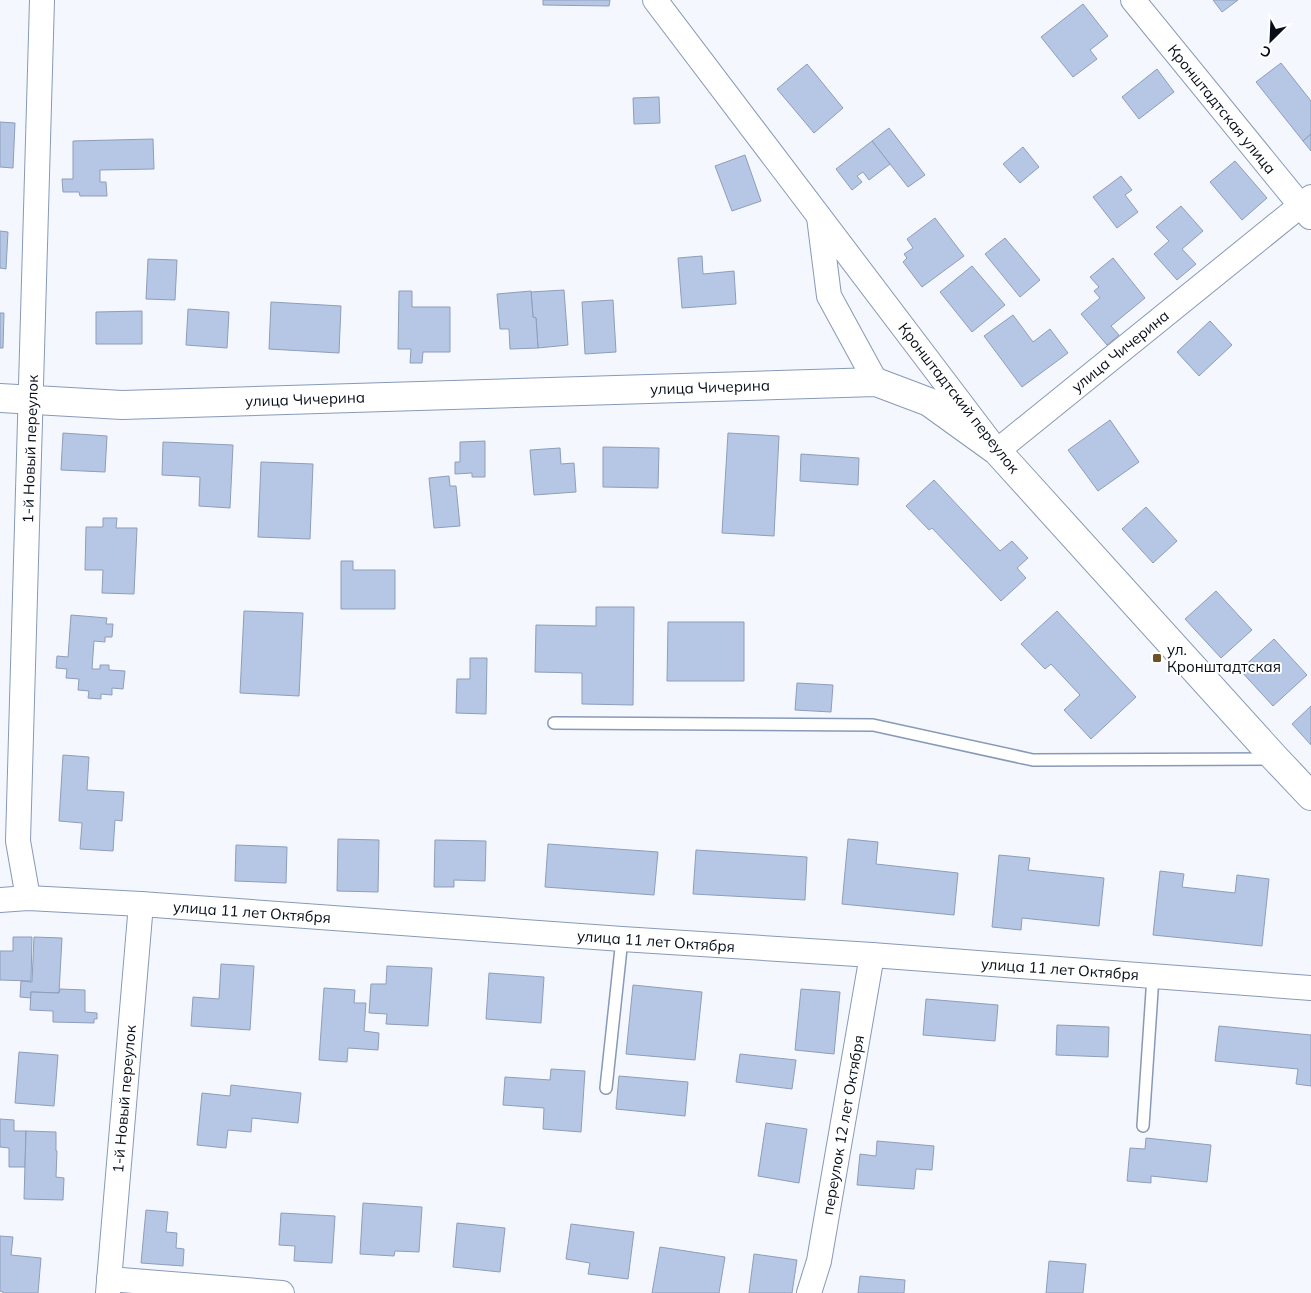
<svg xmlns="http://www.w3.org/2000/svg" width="1311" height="1293" viewBox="0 0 1311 1293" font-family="Mulish,sans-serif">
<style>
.building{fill:#b6c7e6;stroke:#8d9dbb}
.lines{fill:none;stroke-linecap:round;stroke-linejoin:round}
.service-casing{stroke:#8899b7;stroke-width:14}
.minor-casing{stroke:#8899b7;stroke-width:26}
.tertiary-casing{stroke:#8899b7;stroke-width:30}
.service{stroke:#fff;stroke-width:11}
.minor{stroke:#fff;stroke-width:24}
.tertiary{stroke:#fff;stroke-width:28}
.poi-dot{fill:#6d5324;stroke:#fff;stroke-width:2}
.labels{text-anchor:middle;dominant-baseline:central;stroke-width:4;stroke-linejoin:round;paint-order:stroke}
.street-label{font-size:15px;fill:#080e18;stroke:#fff}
.poi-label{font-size:15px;fill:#080e18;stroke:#fff;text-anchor:start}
</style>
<rect width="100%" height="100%" fill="#f4f8fe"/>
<g class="building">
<path d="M543,0H610L609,6L543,5Z"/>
<path d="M1213,0H1238L1222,12Z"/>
<path d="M1083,4L1108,36L1090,50L1097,59L1073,77L1041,37Z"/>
<path d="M1281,63L1311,101V134L1303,141L1256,82Z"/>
<path d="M807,64L843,108L814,133L777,89Z"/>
<path d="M1157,69L1174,92L1139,119L1122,97Z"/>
<path d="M659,97L660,123L634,124L633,98Z"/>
<path d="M0,122L15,123L13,168L0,167Z"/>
<path d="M889,128L925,175L908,187L872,141Z"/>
<path d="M1311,134V151L1303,141Z"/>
<path d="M153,139L154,169L100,170V182H106L107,196H80L79,192H63L62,179H73V141Z"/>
<path d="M872,141L890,164L869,180L863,172L857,176L862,182L852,190L836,169Z"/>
<path d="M1023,147L1039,167L1020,183L1003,164Z"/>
<path d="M745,155L761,201L732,211L715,166Z"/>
<path d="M1235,161L1267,198L1242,220L1210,182Z"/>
<path d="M1121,176L1132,190L1125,195L1138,212L1117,228L1093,197Z"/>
<path d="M1181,206L1203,231L1182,249L1196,264L1177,280L1154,254L1169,241L1156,227Z"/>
<path d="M935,218L964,256L922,287L903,262L907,258L904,254L913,248L907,239Z"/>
<path d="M0,231L8,232L6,269L0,268Z"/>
<path d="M1005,238L1040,280L1020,297L985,254Z"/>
<path d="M702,256L703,274L734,271L736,304L682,308L678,258Z"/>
<path d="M1113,258L1145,298L1111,326L1119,335L1107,345L1081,314L1100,298L1094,291L1099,287L1090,277Z"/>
<path d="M148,259L177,260L175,300L146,299Z"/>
<path d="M972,266L1005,305L972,332L940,292Z"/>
<path d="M564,290L568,345L538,348L536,318L533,317L531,292Z"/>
<path d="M399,291H412V307H450V352H423L422,363H410L411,349H398Z"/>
<path d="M531,291L533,317L536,318L538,348L510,349L509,329H500L497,294Z"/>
<path d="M613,300L616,352L585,354L582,302Z"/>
<path d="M271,302L341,306L339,353L269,349Z"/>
<path d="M188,309L229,312L227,348L186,345Z"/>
<path d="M142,311V344H96V312Z"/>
<path d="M0,313H4L3,348H0Z"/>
<path d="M1013,315L1033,342L1050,329L1068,353L1022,387L984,336Z"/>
<path d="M1210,321L1232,345L1199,376L1177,352Z"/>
<path d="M1110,420L1139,462L1098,491L1068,450Z"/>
<path d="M63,433L107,436L105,472L61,470Z"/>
<path d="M728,433L779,436L774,536L722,533Z"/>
<path d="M485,441V477H472V473L455,474V462H460V442Z"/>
<path d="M163,442L233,445L230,508L199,506L200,477L162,475Z"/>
<path d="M603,447L659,448L658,488L603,487Z"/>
<path d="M560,448L561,464L574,463L576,492L534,495L530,450Z"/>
<path d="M801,454L859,458L858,485L800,481Z"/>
<path d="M261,462L313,464L310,539L258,537Z"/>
<path d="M449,476L450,486H456L460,526L434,528L429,478Z"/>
<path d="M934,480L1000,551L1012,541L1028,558L1017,568L1026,578L1001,601L932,528L929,530L906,506Z"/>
<path d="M1146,507L1177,541L1153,563L1122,529Z"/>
<path d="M103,518H117L116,528H137L134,594L102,593L103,570H85L86,527H103Z"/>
<path d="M341,561H353V570H395V609H341Z"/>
<path d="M1216,591L1252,630L1221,658L1185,619Z"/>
<path d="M596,607H634L633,705L582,704V673L535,672L536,625L596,626Z"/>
<path d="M244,611L303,613L299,696L240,693Z"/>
<path d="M1057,611L1136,697L1091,739L1064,710L1080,695L1051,664L1045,669L1021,644Z"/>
<path d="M71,615L107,618L106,624H113L112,637H105V642L94,641L92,669H100V665H109V670L125,671L123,689L112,688V695L101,694V699L88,698L89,691L78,690L79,679L66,678L67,669L56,668L57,656L68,657Z"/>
<path d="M668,622H744V681H667Z"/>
<path d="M1274,639L1307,675L1273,706L1240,670Z"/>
<path d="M470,658H487L486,714L456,713L457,679H470Z"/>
<path d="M797,683L833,685L831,712L795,710Z"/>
<path d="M1311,706V745L1292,724Z"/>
<path d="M63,755L89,757L87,790L124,792L122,821L115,820L113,851L80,849L82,823L59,821Z"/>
<path d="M338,839L379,840L378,892L337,891Z"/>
<path d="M848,839L878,842L876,864L958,873L954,915L842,904Z"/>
<path d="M435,840L486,841L485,881L454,880V887H434Z"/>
<path d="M548,844L658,852L654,895L545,887Z"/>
<path d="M236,845L287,847L286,883L235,881Z"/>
<path d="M696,850L807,857L805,900L693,894Z"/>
<path d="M999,855L1030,858L1028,870L1104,878L1099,926L1022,918L1021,930L992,927Z"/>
<path d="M1160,871L1184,874L1182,887L1235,893L1237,875L1269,879L1262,946L1153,935Z"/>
<path d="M13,937H32L31,981L0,980V951H13Z"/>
<path d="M34,937L62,938L59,993L31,992V998L20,997L21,981L32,982Z"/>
<path d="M221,964L254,966L250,1030L191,1026L193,997L219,999Z"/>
<path d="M387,966L432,968L428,1026L386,1024L387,1014L369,1013L371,984H386Z"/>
<path d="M489,973L544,977L541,1023L486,1019Z"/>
<path d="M633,985L702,992L695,1060L626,1054Z"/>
<path d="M324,988L355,990L354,1003H366L364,1031L379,1033L378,1050L348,1048L347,1062L319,1060Z"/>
<path d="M60,989L85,990V1012L97,1013V1019H94V1023L53,1022V1011L30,1010L31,992L59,993Z"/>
<path d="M801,989L840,992L834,1054L795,1050Z"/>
<path d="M926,999L998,1005L995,1041L923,1035Z"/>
<path d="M1057,1025L1109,1027L1108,1057L1056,1055Z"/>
<path d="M1219,1026L1311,1035V1086L1296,1084L1298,1069L1215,1061Z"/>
<path d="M19,1052L58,1055L54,1106L15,1103Z"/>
<path d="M740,1054L796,1060L792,1089L736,1082Z"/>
<path d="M551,1069L585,1071L581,1132L543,1129L544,1108L503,1105L505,1077L550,1080Z"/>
<path d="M619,1076L688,1082L685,1116L616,1109Z"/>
<path d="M231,1085L301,1093L298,1123L252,1118L251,1132L228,1130L226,1148L197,1145L202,1093L230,1096Z"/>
<path d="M0,1119L14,1120V1131H26L25,1167H9V1148L0,1147Z"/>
<path d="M766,1123L807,1129L799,1183L758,1176Z"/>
<path d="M26,1131L56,1132V1151H57L56,1177L64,1178L63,1200L24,1199Z"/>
<path d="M1146,1138L1211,1145L1207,1182L1151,1176V1183L1127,1181L1130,1148L1145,1149Z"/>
<path d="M877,1141L934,1146L932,1170L916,1169L914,1189L857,1185L860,1154L876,1156Z"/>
<path d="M363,1203L422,1207L419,1252L395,1251L394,1256L360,1254Z"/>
<path d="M146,1210L168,1212L166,1232L177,1233L176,1248L184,1249L183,1266L141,1263Z"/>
<path d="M281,1213L335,1216L332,1263L294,1261L295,1246L279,1245Z"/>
<path d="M457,1223L505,1228L500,1272L453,1267Z"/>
<path d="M571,1224L634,1232L628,1279L588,1274L590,1263L566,1259Z"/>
<path d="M0,1236L13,1237L11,1255L41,1258L38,1293H3V1292L0,1291Z"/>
<path d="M660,1247L725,1257L719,1293H652Z"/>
<path d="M754,1254L797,1260L792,1293H749Z"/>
<path d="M1049,1261L1086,1264L1083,1293H1046Z"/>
<path d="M860,1276L905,1280L904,1293H858Z"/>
</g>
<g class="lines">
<defs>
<g id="service">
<path d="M554,723L873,725L1033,760L1271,759"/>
<path d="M606,1088L622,939"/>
<path d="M1143,1126L1153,976"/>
</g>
<g id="minor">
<path d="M655,0L997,451L1311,197"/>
<path d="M1133,0L1310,217"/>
<path d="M819,217L829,296L876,382"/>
<path d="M28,898L18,841L42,0"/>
<path d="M0,900L28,898L141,904L622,939L872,955L1311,988"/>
<path d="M109,1279L282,1293"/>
<path d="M108,1293L141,904"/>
<path d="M809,1293L819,1261L872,955"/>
</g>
<path id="tertiary" d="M0,398L122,405L876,382L929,402L997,451L1275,758L1311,796"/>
</defs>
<use href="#service" class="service-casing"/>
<use href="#minor" class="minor-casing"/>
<use href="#tertiary" class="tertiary-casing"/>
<use href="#service" class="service"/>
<use href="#minor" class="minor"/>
<use href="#tertiary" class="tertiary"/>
</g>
<rect class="poi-dot" x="1152" y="653" width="10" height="10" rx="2.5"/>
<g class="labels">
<g class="street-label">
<text transform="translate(1222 109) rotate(51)">Кронштадтская улица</text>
<text transform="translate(1120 351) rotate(-39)">улица Чичерина</text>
<text transform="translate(710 387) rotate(-2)">улица Чичерина</text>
<text transform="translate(959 398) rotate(52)">Кронштадтский переулок</text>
<text transform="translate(305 399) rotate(-2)">улица Чичерина</text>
<text transform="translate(30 449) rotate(-88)">1-й Новый переулок</text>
<text transform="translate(252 912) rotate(4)">улица 11 лет Октября</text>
<text transform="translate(656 941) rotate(4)">улица 11 лет Октября</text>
<text transform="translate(1060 969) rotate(4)">улица 11 лет Октября</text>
<text transform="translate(124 1099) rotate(-85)">1-й Новый переулок</text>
<text transform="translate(843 1125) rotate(-80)">переулок 12 лет Октября</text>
</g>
<g class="poi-label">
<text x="1167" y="649">ул.<tspan x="1167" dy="17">Кронштадтская</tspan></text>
</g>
</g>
<g transform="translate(1271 40) rotate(204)" stroke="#ffffff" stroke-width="4" paint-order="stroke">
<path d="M0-4L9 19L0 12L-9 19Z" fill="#080e18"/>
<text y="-8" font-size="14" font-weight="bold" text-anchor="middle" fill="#080e18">С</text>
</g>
</svg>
